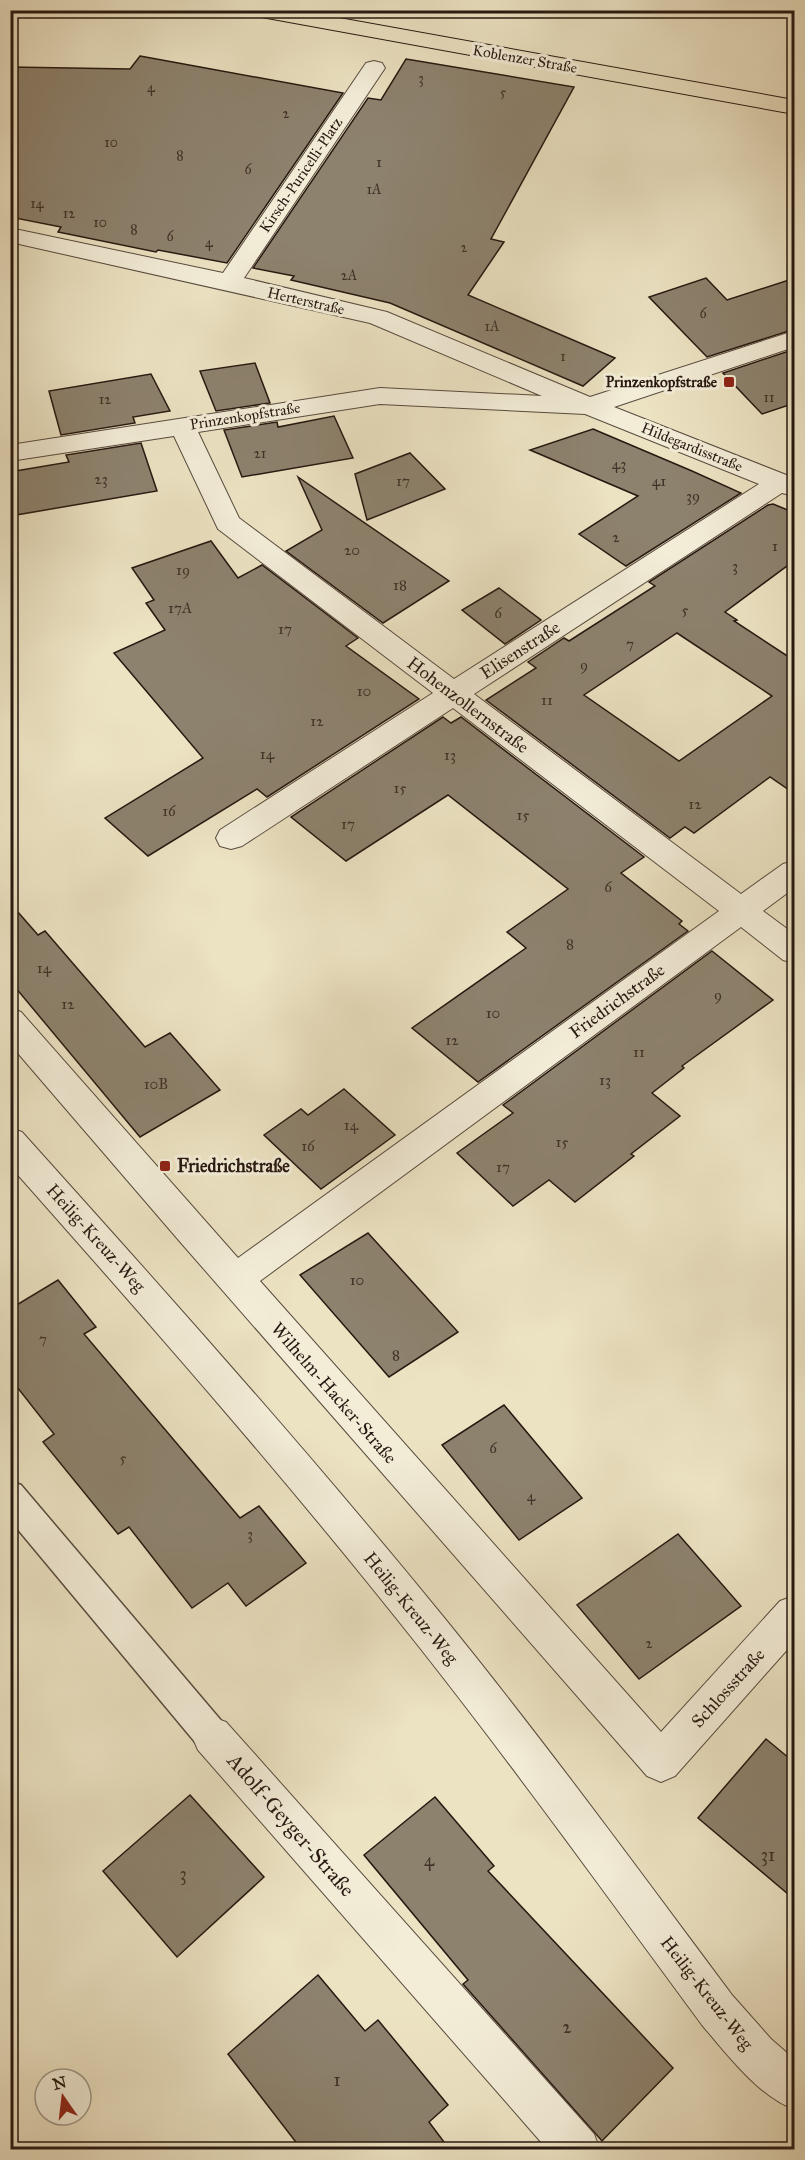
<svg xmlns="http://www.w3.org/2000/svg" width="805" height="2160" viewBox="0 0 805 2160" font-family="'IM FELL Great Primer',serif">
<style>
.building{fill:#8d826e;stroke:#271811;stroke-width:1.5;fill-rule:evenodd}
.lines{fill:none;stroke-linecap:round;stroke-linejoin:round}
.service-casing{stroke:#584b3e;stroke-width:3}
.minor-casing{stroke:#584b3e;stroke-width:2}
.primary-casing{stroke:#271811;stroke-width:2}
.service{fill:#f3edd8;fill-rule:evenodd}
.minor{fill:#f3edd8;fill-rule:evenodd}
.primary{fill:#ece3c3;fill-rule:evenodd}
.poi-dot{fill:#8f2418;stroke:#f3edd8;stroke-width:2}
.labels{text-anchor:middle;dominant-baseline:central;stroke-width:6;stroke-linejoin:round;paint-order:stroke}
.far-number-label{font-size:14px;fill:#403228}
.far-street-label{font-size:15px;fill:#271811;stroke:#f3edd8}
.far-poi-label{font-size:15px;font-weight:bold;fill:#271811;stroke:#f3edd8;text-anchor:end}
.number-label{font-size:15px;fill:#403228}
.street-label{font-size:18px;fill:#271811;stroke:#f3edd8}
.poi-label{font-size:18px;font-weight:bold;fill:#271811;stroke:#f3edd8;text-anchor:start}
.near-number-label{font-size:18px;fill:#403228}
.near-street-label{font-size:21px;fill:#271811;stroke:#f3edd8}
</style>
<rect width="100%" height="100%" fill="#ece3c3"/>
<filter id="stains"><feTurbulence type="fractalNoise" baseFrequency=".00333" numOctaves="4"/><feColorMatrix values="0 0 0 0 .2 0 0 0 0 .09 0 0 0 0 .02 0 0 0 .5 -.17"/></filter>
<radialGradient id="worn" r=".72"><stop offset=".6" stop-color="#630" stop-opacity="0"/><stop offset="1" stop-color="#630" stop-opacity=".3"/></radialGradient>
<g class="building">
<path d="M140,56L343,93L227,263L158,250L156,252L58,232L61,227L10,217V67L130,69Z"/>
<path d="M406,59L574,87L491,239L504,242L468,295L615,358L583,386L390,303L291,280L294,276L253,268L368,98L381,100Z"/>
<path d="M706,278L727,300L795,278V329L707,357L649,297Z"/>
<path d="M795,349V403L762,414L723,373Z"/>
<path d="M255,363L270,403L216,411L200,371Z"/>
<path d="M151,374L170,411L133,417L135,423L61,435L49,391Z"/>
<path d="M334,416L353,458L242,477L224,430L277,422L278,427Z"/>
<path d="M593,429L692,471L741,493L626,566L579,534L638,496L530,450Z"/>
<path d="M141,443L157,491L10,516V472L69,462L66,455Z"/>
<path d="M410,453L445,489L367,520L355,474Z"/>
<path d="M298,477L449,581L383,623L286,551L322,530Z"/>
<path d="M773,504L795,513V560L725,612L737,620L734,621L795,661V794L770,777L694,833L685,827L670,838L486,700L536,668L528,662L564,638L569,641L655,586L649,582L768,505ZM677,633L772,696L679,761L584,695Z"/>
<path d="M211,541L238,578L262,565L358,638L346,646L419,699L267,797L257,789L148,856L105,818L203,758L114,653L165,630L146,603L154,600L132,568Z"/>
<path d="M499,588L541,620L505,644L462,610Z"/>
<path d="M443,717L451,723L461,717L644,857L621,873L682,921L679,924L688,931L478,1082L412,1028L526,948L507,932L568,889L448,795L346,861L291,817Z"/>
<path d="M10,903L38,935L45,931L145,1047L170,1033L220,1090L140,1137L10,981Z"/>
<path d="M712,951L773,1000L682,1066L684,1068L652,1093L680,1116L631,1154L634,1156L575,1202L549,1180L513,1206L457,1153L513,1113L503,1105Z"/>
<path d="M344,1089L395,1135L321,1189L264,1135L301,1109L308,1115Z"/>
<path d="M368,1233L458,1332L389,1377L300,1275Z"/>
<path d="M58,1280L96,1327L84,1334L240,1518L259,1506L306,1563L246,1606L228,1583L192,1608L129,1527L118,1534L43,1442L54,1434L10,1378V1309Z"/>
<path d="M504,1405L582,1498L519,1540L442,1445Z"/>
<path d="M678,1534L741,1606L639,1679L577,1605Z"/>
<path d="M766,1739L795,1763V1900L698,1818Z"/>
<path d="M190,1795L264,1877L177,1957L103,1871Z"/>
<path d="M435,1797L494,1866L488,1871L673,2068L602,2141L463,1984L468,1980L364,1855Z"/>
<path d="M318,1975L365,2031L378,2020L448,2105L429,2122L450,2150H302L228,2054Z"/>
</g>
<g class="lines">
<defs>
<path id="service" d="M10,1481L21,1485L224,1724L229,1736L224,1748L212,1753L200,1748L10,1520Z"/>
<g id="minor">
<path d="M374,61L382,63L385,68L244,278L387,312L590,397L794,331V347L614,407L794,478V496L782,493L474,694L741,894L783,864L794,861V888L763,911L794,934V963L783,960L741,927L260,1281L661,1732L780,1601L794,1596V1642L675,1776L661,1782L647,1776L182,1244L10,1044V1008L21,1012L238,1258L719,911L453,708L242,846L231,849L220,846L216,838L220,830L433,693L218,529L174,436L10,461V445L380,388L542,396L370,323L10,242V228L223,273L366,63ZM380,404L585,414L759,484L454,679L239,518L198,432Z"/>
<path d="M10,1128L22,1132C166,1292 310,1453 446,1620C545,1742 638,1869 732,1995L771,2039L794,2059V2109C759,2097 726,2053 702,2025C609,1899 517,1771 420,1648C289,1482 150,1324 10,1166Z"/>
<path d="M212,1717L226,1722L594,2134L600,2150H548L198,1750L192,1736L198,1722Z"/>
</g>
<path id="primary" d="M246,10H295L794,100V114L256,16L248,15Z"/>
</defs>
<use href="#service" class="service-casing"/>
<use href="#minor" class="minor-casing"/>
<use href="#primary" class="primary-casing"/>
<use href="#service" class="service"/>
<use href="#minor" class="minor"/>
<use href="#primary" class="primary"/>
</g>
<g class="poi-dot">
<rect x="723" y="376" width="12" height="12" rx="3"/>
<rect x="159" y="1160" width="12" height="12" rx="3"/>
</g>
<g class="labels">
<g class="far-number-label">
<text x="421" y="78">3</text>
<text x="151" y="87">4</text>
<text x="503" y="92">5</text>
<text x="286" y="113">2</text>
<text x="111" y="142">10</text>
<text x="180" y="155">8</text>
<text x="379" y="162">1</text>
<text x="248" y="169">6</text>
<text x="374" y="189">1A</text>
<text x="37" y="203">14</text>
<text x="69" y="213">12</text>
<text x="100" y="222">10</text>
<text x="134" y="229">8</text>
<text x="170" y="236">6</text>
<text x="209" y="242">4</text>
<text x="464" y="247">2</text>
<text x="349" y="275">2A</text>
<text x="703" y="313">6</text>
<text x="492" y="326">1A</text>
<text x="563" y="356">1</text>
<text x="769" y="397">11</text>
<text x="105" y="399">12</text>
<text x="260" y="453">21</text>
</g>
<g class="far-street-label">
<text transform="translate(525 59) rotate(10)">Koblenzer Straße</text>
<text transform="translate(301 175) rotate(-56)">Kirsch-Puricelli-Platz</text>
<text transform="translate(306 301) rotate(13)">Herterstraße</text>
<text transform="translate(245 416) rotate(-9)">Prinzenkopfstraße</text>
<text transform="translate(692 447) rotate(22)">Hildegardisstraße</text>
</g>
<g class="far-poi-label">
<text x="717" y="382">Prinzenkopfstraße</text>
</g>
<g class="number-label">
<text x="619" y="464">43</text>
<text x="101" y="479">23</text>
<text x="403" y="481">17</text>
<text x="659" y="481">41</text>
<text x="693" y="496">39</text>
<text x="616" y="537">2</text>
<text x="775" y="546">1</text>
<text x="352" y="550">20</text>
<text x="735" y="566">3</text>
<text x="183" y="570">19</text>
<text x="400" y="585">18</text>
<text x="180" y="608">17A</text>
<text x="685" y="610">5</text>
<text x="498" y="613">6</text>
<text x="285" y="629">17</text>
<text x="630" y="644">7</text>
<text x="584" y="665">9</text>
<text x="364" y="691">10</text>
<text x="547" y="700">11</text>
<text x="317" y="721">12</text>
<text x="267" y="754">14</text>
<text x="450" y="755">13</text>
<text x="400" y="788">15</text>
<text x="695" y="804">12</text>
<text x="169" y="811">16</text>
<text x="523" y="815">15</text>
<text x="348" y="824">17</text>
<text x="608" y="887">6</text>
<text x="570" y="944">8</text>
<text x="44" y="968">14</text>
<text x="718" y="995">9</text>
<text x="68" y="1004">12</text>
<text x="493" y="1013">10</text>
<text x="452" y="1040">12</text>
<text x="639" y="1052">11</text>
<text x="605" y="1080">13</text>
<text x="156" y="1084">10B</text>
<text x="351" y="1125">14</text>
<text x="562" y="1142">15</text>
<text x="308" y="1146">16</text>
<text x="503" y="1167">17</text>
<text x="357" y="1280">10</text>
<text x="43" y="1339">7</text>
<text x="396" y="1355">8</text>
<text x="493" y="1448">6</text>
<text x="123" y="1458">5</text>
<text x="531" y="1496">4</text>
<text x="250" y="1534">3</text>
<text x="649" y="1643">2</text>
</g>
<g class="street-label">
<text transform="translate(520 650) rotate(-33)">Elisenstraße</text>
<text transform="translate(468 705) rotate(37)">Hohenzollernstraße</text>
<text transform="translate(617 1001) rotate(-36)">Friedrichstraße</text>
<text transform="translate(96 1238) rotate(48)">Heilig-Kreuz-Weg</text>
<text transform="translate(334 1393) rotate(49)">Wilhelm-Hacker-Straße</text>
<text transform="translate(411 1608) rotate(51)">Heilig-Kreuz-Weg</text>
<text transform="translate(728 1688) rotate(-48)">Schlossstraße</text>
<text transform="translate(707 1993) rotate(52)">Heilig-Kreuz-Weg</text>
</g>
<g class="poi-label">
<text x="177" y="1166">Friedrichstraße</text>
</g>
<g class="near-number-label">
<text x="768" y="1855">31</text>
<text x="429" y="1860">4</text>
<text x="183" y="1874">3</text>
<text x="567" y="2027">2</text>
<text x="337" y="2080">1</text>
</g>
<g class="near-street-label">
<text transform="translate(291 1825) rotate(49)">Adolf-Geyger-Straße</text>
</g>
</g>
<rect width="805" height="2160" fill="none" stroke="#ece3c3" stroke-width="36"/>
<rect x="12" y="12" width="781" height="2136" fill="none" stroke="#271811" stroke-width="3"/>
<rect x="18" y="18" width="769" height="2124" fill="none" stroke="#271811" stroke-width="1.5"/>
<g transform="translate(63 2097) rotate(346)"><circle r="28" fill="#f3edd8" stroke="#a19888" stroke-width="1.5"/>
<path d="M0-4.5L10 22L0 15L-10 22Z" fill="#8f2418"/>
<text y="-9" font-size="16" font-weight="bold" text-anchor="middle" fill="#271811">N</text>
</g>
<rect width="100%" height="100%" filter="url(#stains)"/>
<rect width="100%" height="100%" fill="url(#worn)"/>
</svg>
